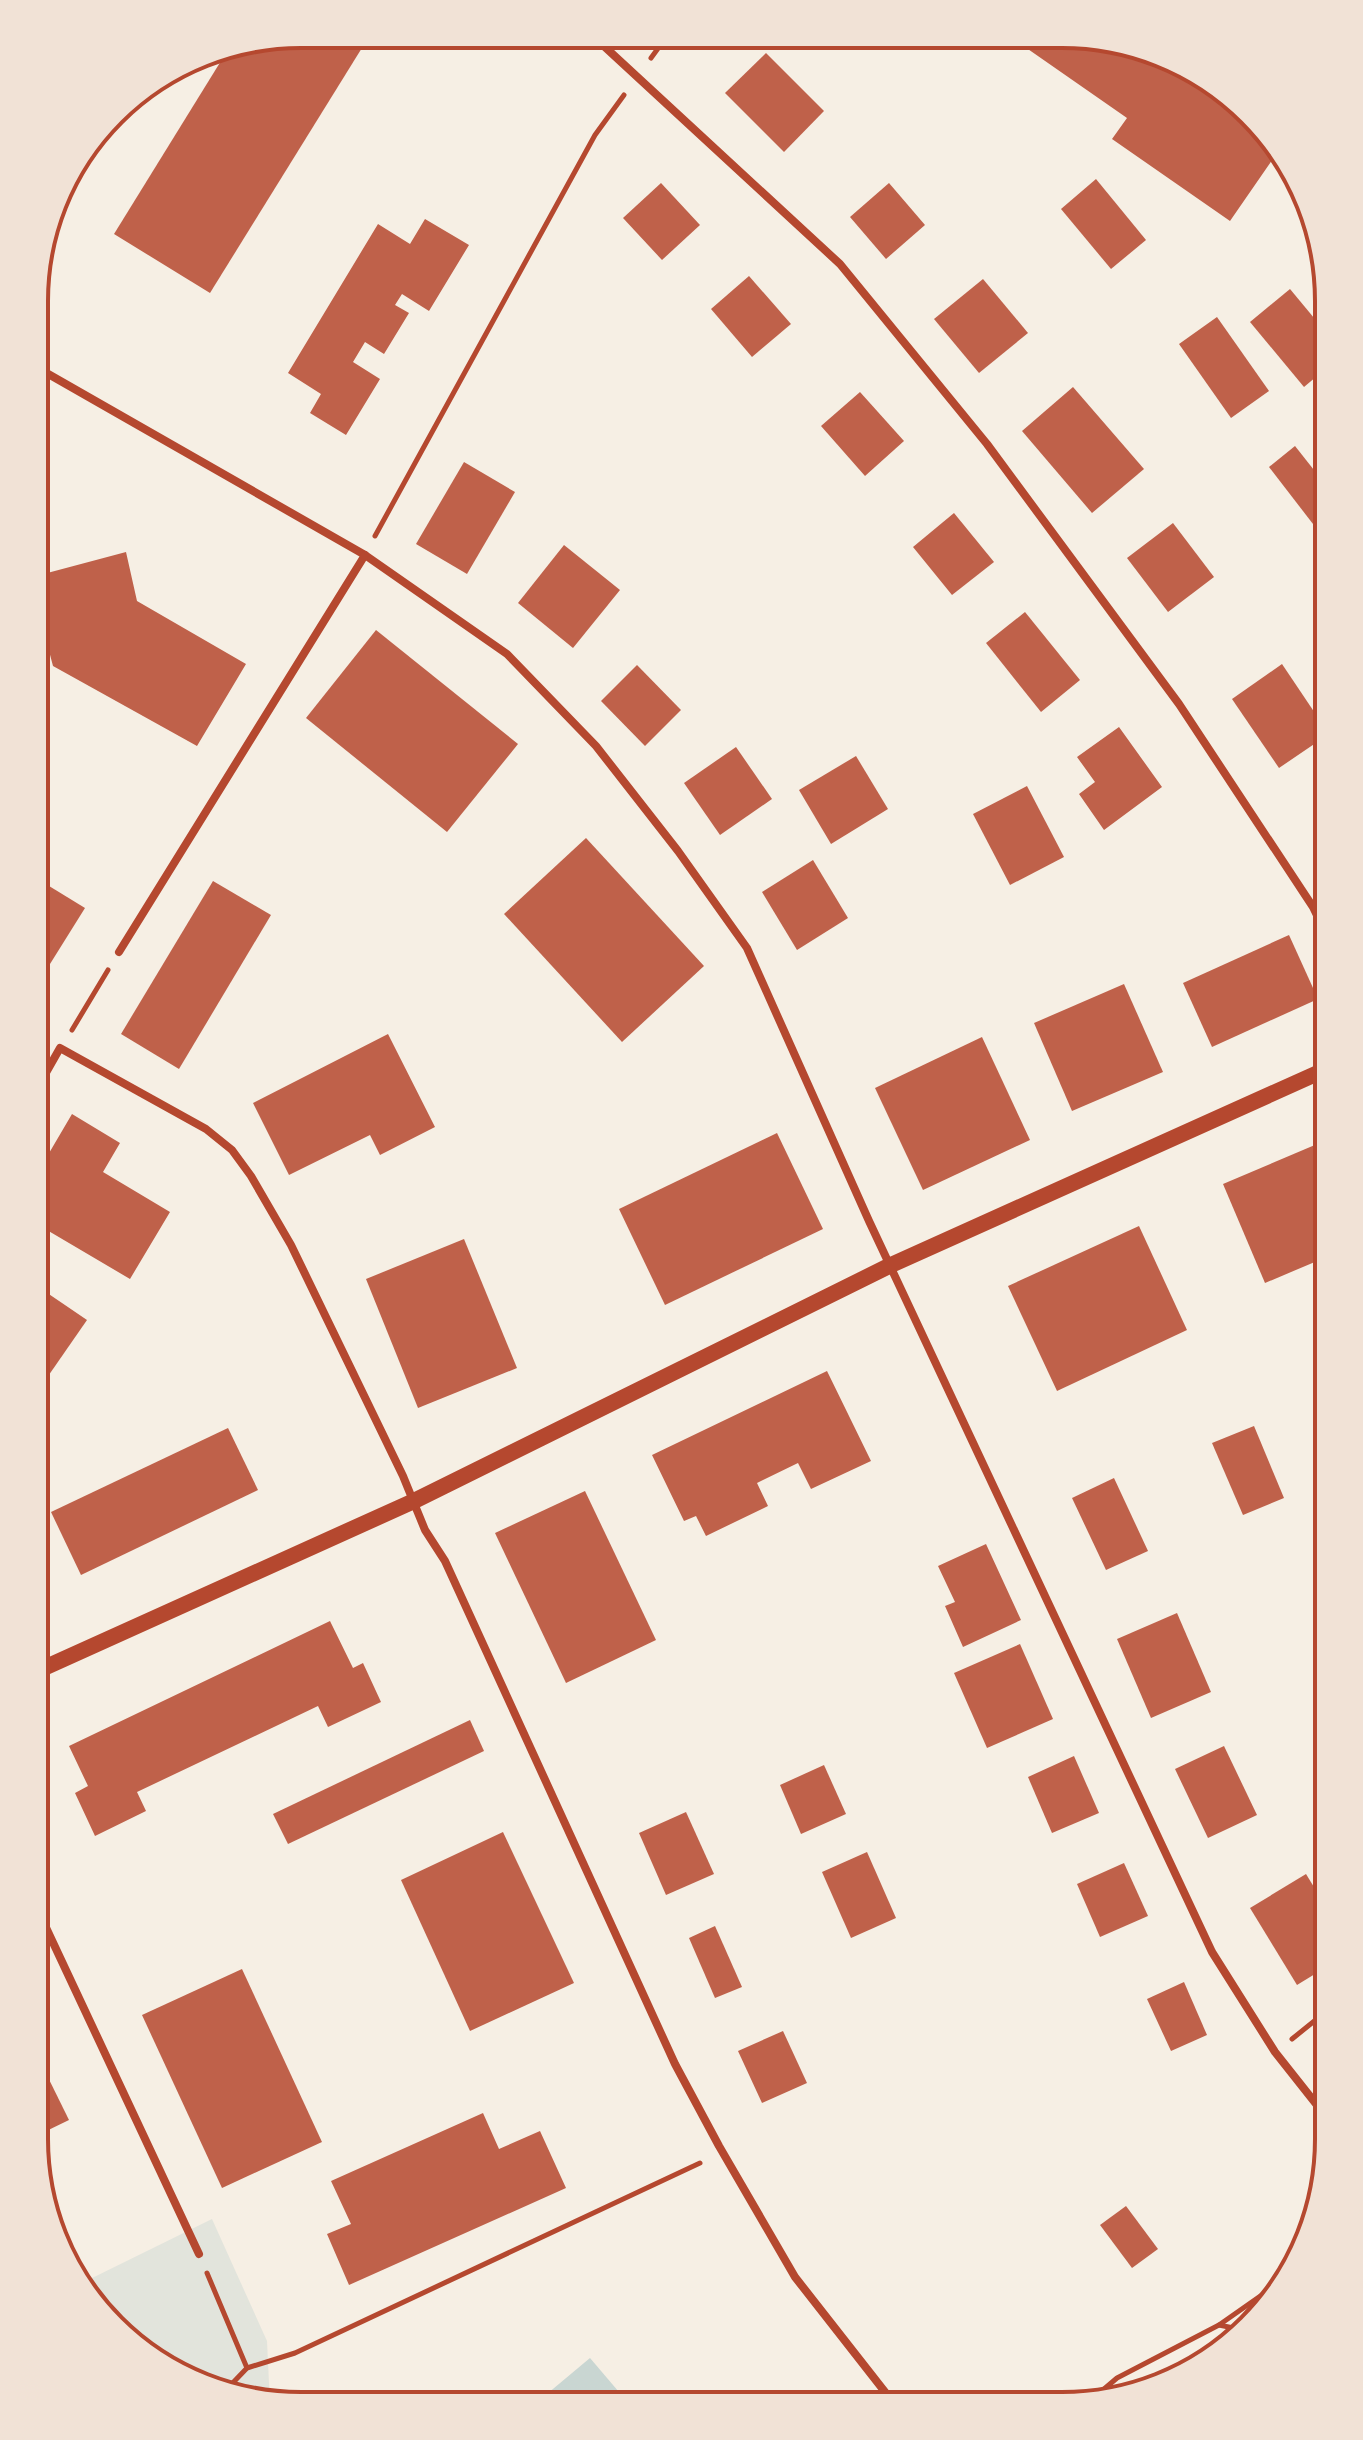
<svg xmlns="http://www.w3.org/2000/svg" width="1363" height="2440" viewBox="0 0 1363 2440" font-family="'Exo 2',sans-serif">
<style>
.green{fill:#e2e4dc}
.water{fill:#c9d6d2}
.building{fill:#bf614a}
.lines{fill:none;stroke-linecap:round;stroke-linejoin:round}
.path{stroke:#b5482f;stroke-width:5}
.minor{stroke:#b5482f;stroke-width:8}
.secondary{stroke:#b5482f;stroke-width:16}
.rim{fill:none;stroke:#b5482f;stroke-width:4}
</style>
<rect width="100%" height="100%" fill="#f6efe4"/>
<path class="green" d="M212,2219L267,2341L270,2404L184,2379L125,2340L86,2281Z"/>
<path class="water" d="M590,2358L630,2405L535,2404Z"/>
<g class="building">
<path d="M301,34H351L365,43L210,293L114,234L229,48Z"/>
<path d="M1012,38L1113,39L1238,100L1275,156L1230,221L1112,139L1127,118Z"/>
<path d="M766,53L824,111L784,152L725,93Z"/>
<path d="M1096,179L1146,240L1111,269L1061,209Z"/>
<path d="M661,183L700,225L662,260L623,218Z"/>
<path d="M889,183L925,225L886,259L850,217Z"/>
<path d="M425,219L469,245L429,311L402,294L395,305L409,313L384,354L365,342L353,362L380,379L346,435L310,413L321,394L288,373L378,224L410,244Z"/>
<path d="M749,276L791,324L752,357L711,309Z"/>
<path d="M983,279L1028,333L979,373L934,319Z"/>
<path d="M1290,289L1329,336V366L1304,387L1250,322Z"/>
<path d="M1217,317L1269,391L1231,418L1179,344Z"/>
<path d="M1073,387L1144,469L1092,513L1022,431Z"/>
<path d="M860,392L904,441L865,476L821,426Z"/>
<path d="M1295,446L1329,489V511L1313,524L1269,467Z"/>
<path d="M464,462L515,492L467,574L416,544Z"/>
<path d="M954,513L994,562L952,595L913,547Z"/>
<path d="M1173,523L1214,577L1168,612L1127,558Z"/>
<path d="M564,545L620,590L573,648L518,603Z"/>
<path d="M126,552L137,601L246,664L197,746L53,666L36,602V576Z"/>
<path d="M1025,612L1080,680L1041,712L986,643Z"/>
<path d="M376,630L518,744L447,832L306,718Z"/>
<path d="M1282,664L1329,734L1279,768L1232,699Z"/>
<path d="M637,665L681,710L645,746L601,701Z"/>
<path d="M1119,727L1162,787L1104,830L1079,794L1095,782L1077,757Z"/>
<path d="M736,747L772,799L720,835L684,783Z"/>
<path d="M856,756L888,809L831,844L799,790Z"/>
<path d="M1027,786L1064,857L1010,885L973,814Z"/>
<path d="M586,838L704,966L622,1042L504,914Z"/>
<path d="M813,860L848,918L797,950L762,892Z"/>
<path d="M36,878L85,908L35,988V893Z"/>
<path d="M213,881L271,915L179,1069L121,1034Z"/>
<path d="M1289,935L1318,999L1212,1047L1183,983Z"/>
<path d="M1124,984L1163,1072L1072,1111L1034,1023Z"/>
<path d="M388,1034L435,1127L380,1155L370,1135L289,1175L253,1103Z"/>
<path d="M982,1037L1030,1140L923,1190L875,1088Z"/>
<path d="M72,1114L120,1143L103,1172L170,1212L130,1279L35,1223V1177Z"/>
<path d="M777,1133L823,1229L665,1305L619,1209Z"/>
<path d="M1329,1139V1256L1265,1283L1223,1184Z"/>
<path d="M1139,1226L1187,1330L1057,1391L1008,1286Z"/>
<path d="M464,1239L517,1368L418,1408L366,1279Z"/>
<path d="M37,1286L87,1320L35,1395V1289Z"/>
<path d="M1329,1309V1331L1320,1313Z"/>
<path d="M827,1371L871,1461L811,1489L798,1463L757,1483L768,1506L706,1536L696,1516L684,1521L652,1455Z"/>
<path d="M1254,1426L1284,1498L1243,1515L1212,1443Z"/>
<path d="M228,1428L258,1490L81,1575L51,1512Z"/>
<path d="M1114,1478L1148,1551L1106,1570L1072,1498Z"/>
<path d="M585,1491L656,1640L566,1683L495,1533Z"/>
<path d="M986,1544L1021,1620L963,1647L945,1606L955,1602L938,1566Z"/>
<path d="M1177,1613L1211,1692L1151,1718L1117,1639Z"/>
<path d="M330,1621L353,1668L363,1663L381,1702L328,1727L318,1706L137,1792L146,1811L95,1836L75,1793L88,1786L69,1746Z"/>
<path d="M1020,1644L1053,1719L987,1748L954,1673Z"/>
<path d="M470,1720L484,1751L288,1844L273,1814Z"/>
<path d="M1224,1746L1257,1815L1208,1838L1175,1769Z"/>
<path d="M1074,1756L1099,1813L1052,1833L1028,1777Z"/>
<path d="M824,1765L846,1814L801,1834L780,1785Z"/>
<path d="M686,1812L714,1874L666,1895L639,1833Z"/>
<path d="M503,1832L574,1983L470,2031L401,1880Z"/>
<path d="M867,1852L896,1918L851,1938L822,1872Z"/>
<path d="M1124,1863L1148,1916L1100,1937L1077,1884Z"/>
<path d="M1306,1874L1328,1910V1966L1297,1985L1250,1908Z"/>
<path d="M715,1926L742,1987L715,1998L689,1938Z"/>
<path d="M242,1969L322,2142L222,2188L142,2015Z"/>
<path d="M1184,1982L1207,2035L1171,2051L1147,1999Z"/>
<path d="M783,2031L807,2083L762,2103L738,2051Z"/>
<path d="M34,2049L69,2120L34,2137Z"/>
<path d="M483,2113L499,2149L540,2131L566,2188L349,2285L327,2234L351,2224L331,2181Z"/>
<path d="M1126,2206L1158,2249L1132,2268L1100,2225Z"/>
</g>
<g class="lines">
<g class="path">
<path d="M651,58L667,36"/>
<path d="M375,536L595,135L624,95"/>
<path d="M72,1030L108,970"/>
<path d="M1292,2039L1328,2010"/>
<path d="M207,2273L247,2368"/>
<path d="M1219,2325L1289,2276"/>
<path d="M225,2391L247,2368L295,2353L700,2163"/>
<path d="M1090,2401L1117,2378L1219,2325L1243,2330"/>
</g>
<g class="minor">
<path d="M593,36L840,264L987,444L1179,704L1313,907L1329,940"/>
<path d="M36,367L365,555L507,654L596,746L678,851L747,948L869,1221L1212,1952L1275,2052L1328,2119"/>
<path d="M119,952L365,555"/>
<path d="M35,1092L60,1048L206,1129L232,1150L251,1176L291,1245L403,1476L425,1530L445,1561L675,2064L719,2146L795,2277L896,2406"/>
<path d="M34,1902L199,2254"/>
</g>
<path class="secondary" d="M35,1672L414,1501L891,1265L1329,1068"/>
</g>
<path d="M0 0H1363V2440H0ZM301 48H1062A253 253 0 0 1 1315 301V2139A253 253 0 0 1 1062 2392H301A253 253 0 0 1 48 2139V301A253 253 0 0 1 301 48Z" fill="#f1e2d6" fill-rule="evenodd"/>
<path class="rim" d="M301 48H1062A253 253 0 0 1 1315 301V2139A253 253 0 0 1 1062 2392H301A253 253 0 0 1 48 2139V301A253 253 0 0 1 301 48Z"/>
</svg>
